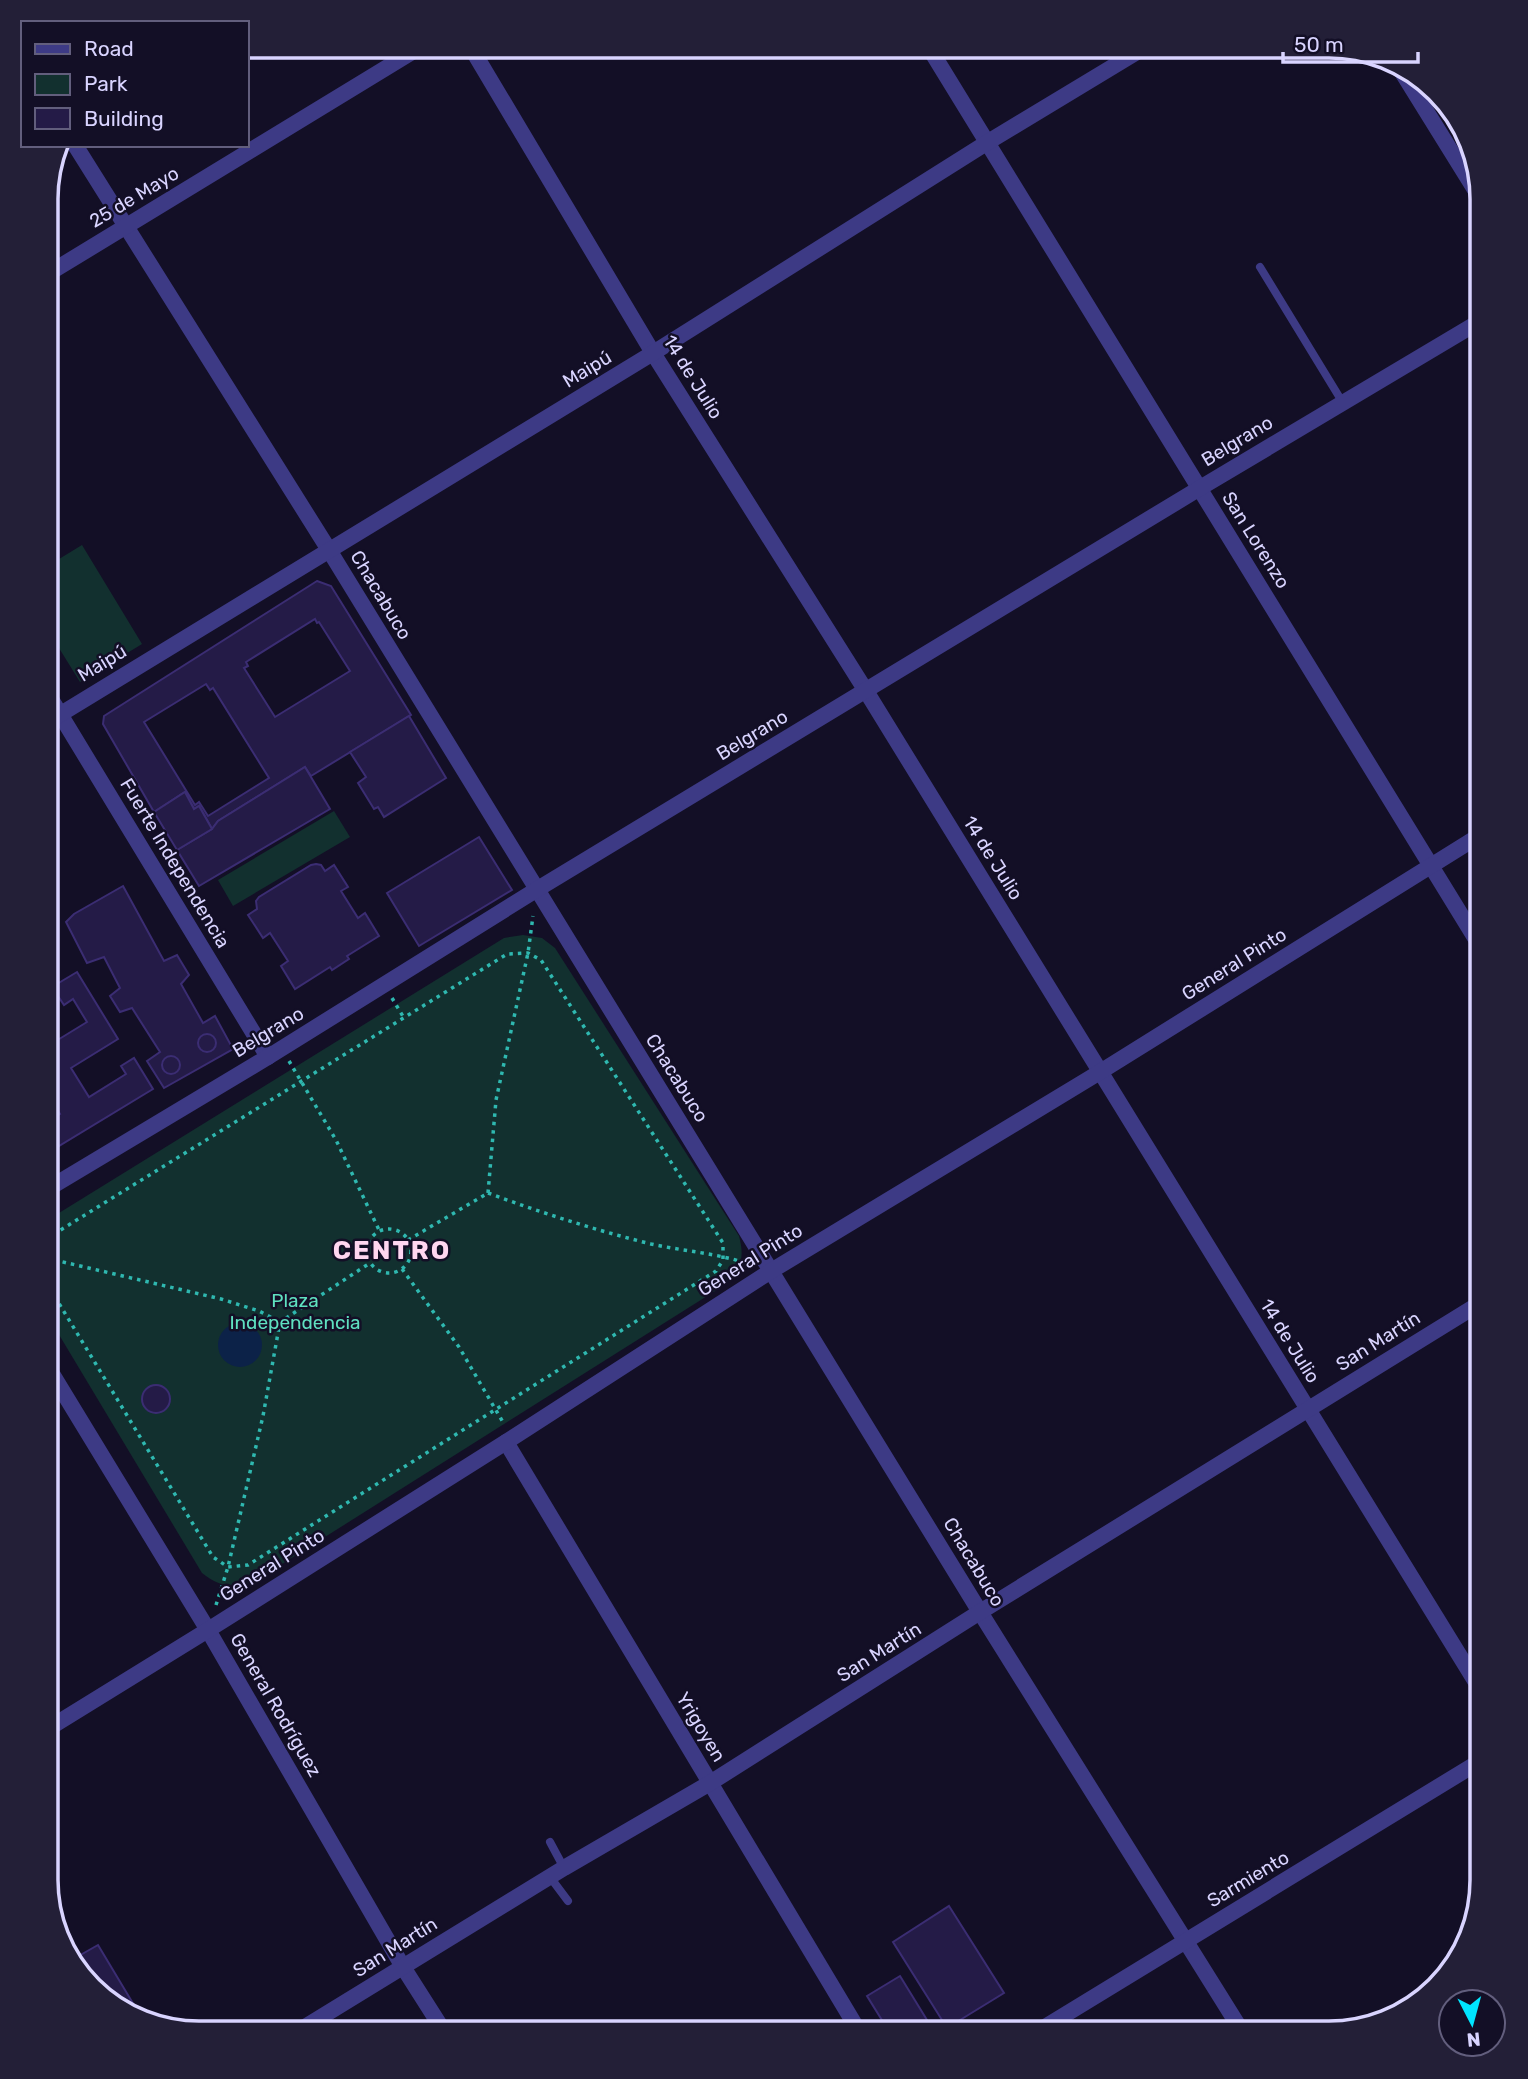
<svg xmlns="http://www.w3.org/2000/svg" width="1528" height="2079" viewBox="0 0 1528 2079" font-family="Rubik,sans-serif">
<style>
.green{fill:#12302f}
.water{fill:#0c2248}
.building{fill:#241b47;stroke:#3b2d73;stroke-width:2;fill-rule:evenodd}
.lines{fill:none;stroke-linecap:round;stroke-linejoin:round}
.path{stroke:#2fb8b0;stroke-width:3.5;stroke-dasharray:3.5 5;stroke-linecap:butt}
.lane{stroke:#3d3a85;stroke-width:8}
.street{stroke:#3d3a85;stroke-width:16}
.labels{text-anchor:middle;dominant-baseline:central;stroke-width:5;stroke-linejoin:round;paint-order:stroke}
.street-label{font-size:19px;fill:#d9d4ff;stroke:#130f26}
.park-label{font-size:19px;fill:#5fe0c0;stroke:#130f26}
.district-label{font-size:26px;font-weight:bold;letter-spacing:2px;fill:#ffd6f0;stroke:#130f26}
.rim{fill:none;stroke:#d9d4ff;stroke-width:3.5}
</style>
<rect width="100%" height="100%" fill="#130f26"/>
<g class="green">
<path d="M82,545L142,644L80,682L46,627V567Z"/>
<path d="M334,811L350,837L233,906L218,880Z"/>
<path d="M523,935L542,938L555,948L739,1236C745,1258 741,1272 723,1286L252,1583C233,1589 218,1586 202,1573L46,1313V1221L504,938Z"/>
</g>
<circle class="water" cx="240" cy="1345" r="22"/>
<g class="building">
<path d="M317,581L331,586L411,715L311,776L305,767L218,821L212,829L199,806L194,809L185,792L154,812L103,724L104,716ZM315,619L317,623L319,622L350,671L275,717L244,668L248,666L246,662ZM206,684L210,690L213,688L269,778L208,816L199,802L195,805L144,722Z"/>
<path d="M409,716L446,778L384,817L378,807L374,809L358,783L366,777L350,752Z"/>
<path d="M305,767L330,809L199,886L177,850L212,829L218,821Z"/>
<path d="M185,792L194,809L199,806L212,829L177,850L154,812Z"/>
<path d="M479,837L512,890L419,946L387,893Z"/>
<path d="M316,864L321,865L325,871L334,865L348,887L341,891L358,918L365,913L379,936L347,956L349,959L332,970L330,967L295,989L281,966L288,961L270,933L263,938L248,915L257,909L256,901L259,897L311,865Z"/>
<path d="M123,886L164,961L177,955L189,975L181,984L203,1023L215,1016L233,1049L164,1088L147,1061L160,1052L132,1008L120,1012L110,996L120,988L104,957L87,963L66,922L74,914Z"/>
<path d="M77,972L118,1039L71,1068L89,1097L126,1074L121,1066L134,1058L153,1089L49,1152L46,1146V1123L60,1114L46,1091V1025L56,1041L87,1022L73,999L64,1005L52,987Z"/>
<circle cx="207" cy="1043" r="9"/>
<circle cx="171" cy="1065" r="9"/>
<path d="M46,1146L58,1163L46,1171Z"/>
<circle cx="156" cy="1399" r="14"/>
<path d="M949,1906L1004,1993L947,2028L893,1942Z"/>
<path d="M98,1945L140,2015L136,2017L122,2013L70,1961Z"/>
<path d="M900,1976L935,2033H890L867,1996Z"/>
</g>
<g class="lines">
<g class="path">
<path d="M392,998L404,1018"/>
<path d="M289,1061L336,1140L380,1232"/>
<path d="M488,1193L496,1100L528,953L533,916"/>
<path d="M488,1193C542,1213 595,1230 651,1244C683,1251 715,1253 746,1263"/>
<circle cx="389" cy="1251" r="22"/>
<path d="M408,1240L488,1193"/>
<path d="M46,1258L221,1299L259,1311L280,1322"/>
<path d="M402,1269L459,1347L504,1424"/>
<path d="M46,1282L213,1557L228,1567L248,1565L716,1271L723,1260V1243L541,960L528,953L507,954L46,1239"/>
<path d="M216,1605L228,1567L263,1416L280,1322L370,1263"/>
</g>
<g class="lane">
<path d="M1260,267L1343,403"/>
<path d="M550,1842L564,1868"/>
<path d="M550,1877L568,1901"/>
</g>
<g class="street">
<path d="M470,46L653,353L866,691L1482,1692"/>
<path d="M928,46L1482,949"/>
<path d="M1397,64L1482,201"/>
<path d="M75,145L329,550L980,1612L1243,2033"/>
<path d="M46,275L422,46"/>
<path d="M46,691L268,1057"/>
<path d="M46,723L653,353L988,142L1147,46"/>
<path d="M46,1190L268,1057L536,890L1200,488L1482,320"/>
<path d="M46,1364L208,1630L403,1967L445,2033"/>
<path d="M506,1442L860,2033"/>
<path d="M46,1730L208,1630L506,1442L771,1271L1100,1072L1482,834"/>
<path d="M295,2033L564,1868L710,1783L980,1612L1482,1302"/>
<path d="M1035,2033L1482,1760"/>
</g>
</g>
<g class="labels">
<g class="street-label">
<text transform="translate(134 197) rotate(-31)">25 de Mayo</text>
<text transform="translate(587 369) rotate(-31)">Maipú</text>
<text transform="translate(693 377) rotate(58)">14 de Julio</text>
<text transform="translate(1237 441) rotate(-31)">Belgrano</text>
<text transform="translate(1256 540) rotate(58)">San Lorenzo</text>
<text transform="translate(381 595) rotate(59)">Chacabuco</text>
<text transform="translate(102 663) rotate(-31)">Maipú</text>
<text transform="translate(752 735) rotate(-31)">Belgrano</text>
<text transform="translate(993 858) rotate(58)">14 de Julio</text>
<text transform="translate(175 863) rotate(59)">Fuerte Independencia</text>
<text transform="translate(1234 964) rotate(-32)">General Pinto</text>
<text transform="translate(268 1032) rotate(-31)">Belgrano</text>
<text transform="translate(677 1078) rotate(58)">Chacabuco</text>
<text transform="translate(750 1260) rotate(-32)">General Pinto</text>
<text transform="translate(1290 1341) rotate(58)">14 de Julio</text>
<text transform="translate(1378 1341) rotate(-32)">San Martín</text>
<text transform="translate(974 1562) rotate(59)">Chacabuco</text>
<text transform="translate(272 1565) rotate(-32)">General Pinto</text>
<text transform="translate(879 1652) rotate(-32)">San Martín</text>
<text transform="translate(276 1705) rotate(60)">General Rodríguez</text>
<text transform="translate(701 1727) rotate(59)">Yrigoyen</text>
<text transform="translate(1248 1879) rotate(-31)">Sarmiento</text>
<text transform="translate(395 1947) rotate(-32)">San Martín</text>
</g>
<g class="park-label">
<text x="295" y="1300">Plaza<tspan x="295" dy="22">Independencia</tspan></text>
</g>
<g class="district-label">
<text x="392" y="1250">CENTRO</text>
</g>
</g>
<path d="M0 0H1528V2079H0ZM199 58H1329A141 141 0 0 1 1470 199V1880A141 141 0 0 1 1329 2021H199A141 141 0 0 1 58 1880V199A141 141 0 0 1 199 58Z" fill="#231f37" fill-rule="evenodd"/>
<path class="rim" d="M199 58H1329A141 141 0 0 1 1470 199V1880A141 141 0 0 1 1329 2021H199A141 141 0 0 1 58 1880V199A141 141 0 0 1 199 58Z"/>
<rect x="21" y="21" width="228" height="126" fill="#130f26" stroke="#625e7d" stroke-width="2"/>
<rect x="35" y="44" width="35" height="10" fill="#3d3a85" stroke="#625e7d" stroke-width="2"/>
<text x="84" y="56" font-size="21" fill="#d9d4ff">Road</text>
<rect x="35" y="74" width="35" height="21" fill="#12302f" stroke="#625e7d" stroke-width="2"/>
<text x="84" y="91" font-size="21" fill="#d9d4ff">Park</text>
<rect x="35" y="108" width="35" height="21" fill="#241b47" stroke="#625e7d" stroke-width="2"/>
<text x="84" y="126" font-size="21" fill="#d9d4ff">Building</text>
<g transform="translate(1472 2023) rotate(174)"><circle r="33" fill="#130f26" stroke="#625e7d" stroke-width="2"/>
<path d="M0-5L12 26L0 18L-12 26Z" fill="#00e5ff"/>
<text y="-10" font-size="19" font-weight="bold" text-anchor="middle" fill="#d9d4ff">N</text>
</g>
<path d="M1283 52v10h135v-10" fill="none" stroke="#d9d4ff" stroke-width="3.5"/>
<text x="1294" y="52" font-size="21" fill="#d9d4ff" stroke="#130f26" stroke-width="5" paint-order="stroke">50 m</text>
</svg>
